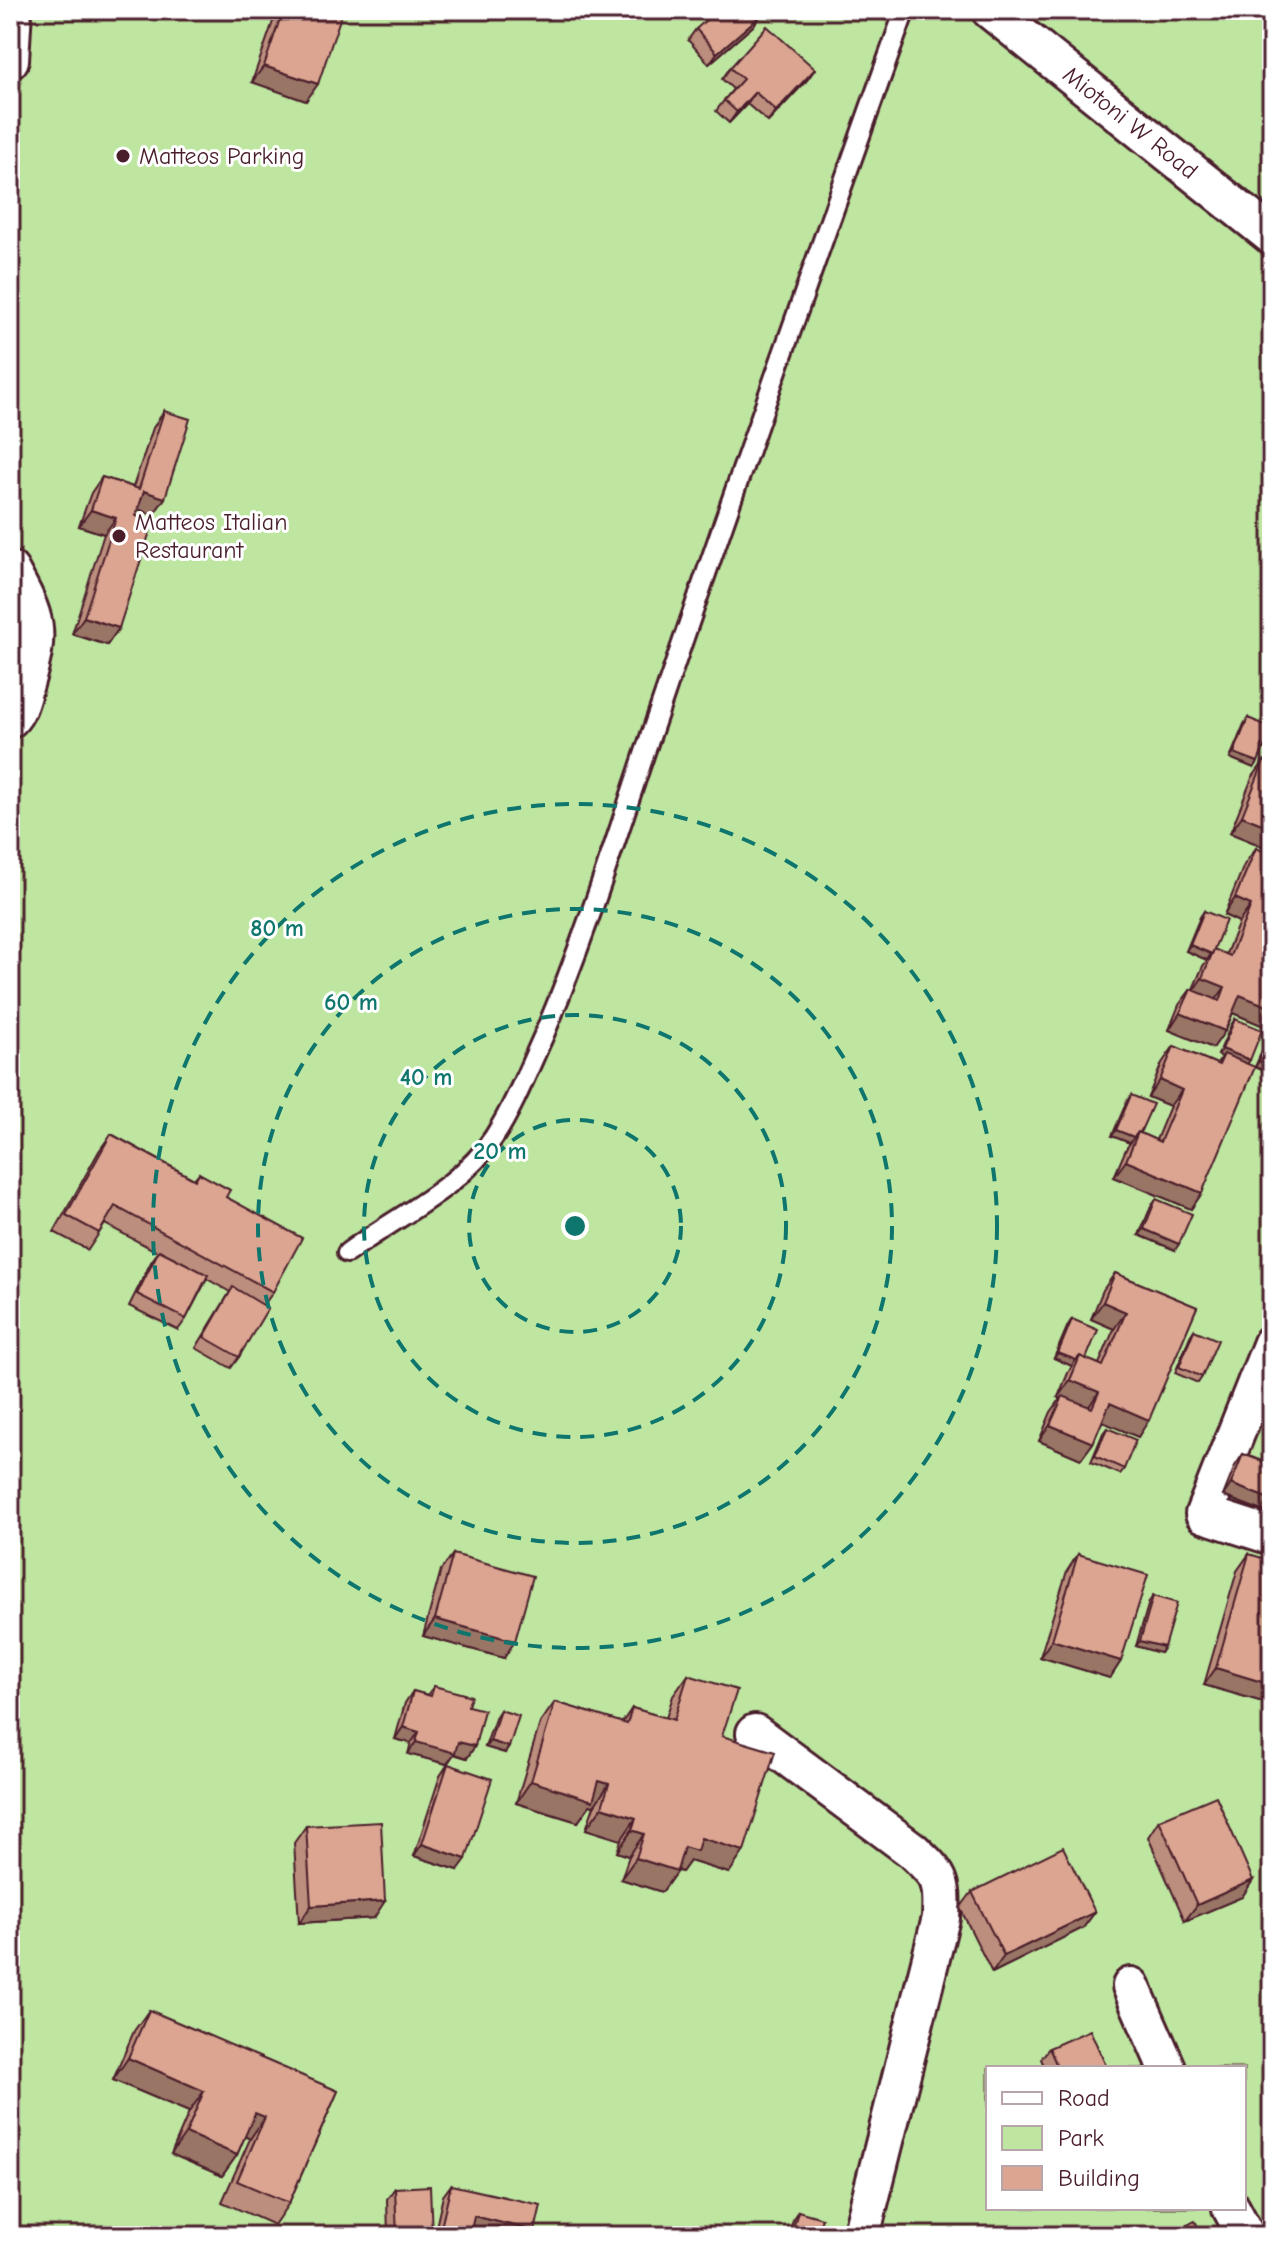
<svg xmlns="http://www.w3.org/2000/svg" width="1282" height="2246" viewBox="0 0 1282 2246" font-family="'Comic Neue',sans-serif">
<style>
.green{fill:#bee6a1;stroke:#848266;stroke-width:2;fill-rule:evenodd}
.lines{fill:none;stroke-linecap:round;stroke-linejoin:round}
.lane-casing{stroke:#4a1f2b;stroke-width:24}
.street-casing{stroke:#4a1f2b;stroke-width:42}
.lane{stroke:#fff;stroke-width:18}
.street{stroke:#fff;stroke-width:36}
.wall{fill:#bc8e7d;stroke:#4a1f2b;stroke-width:2}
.shaded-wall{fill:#997466;stroke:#4a1f2b;stroke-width:2}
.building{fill:#dba591;stroke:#4a1f2b;stroke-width:2}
.ring{fill:none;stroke:#0f766e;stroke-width:4;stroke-dasharray:14 10}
.poi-dot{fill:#4a1f2b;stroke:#fff;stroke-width:3}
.labels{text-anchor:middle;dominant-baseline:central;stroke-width:6;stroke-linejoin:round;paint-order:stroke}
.street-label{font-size:24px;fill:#4a1f2b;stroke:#fff}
.poi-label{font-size:24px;fill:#4a1f2b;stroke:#fff;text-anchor:start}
.centre{fill:#0f766e;stroke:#fff;stroke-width:4}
.ring-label{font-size:24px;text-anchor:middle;font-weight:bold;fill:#0f766e;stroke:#fff;stroke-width:6;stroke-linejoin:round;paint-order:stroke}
</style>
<rect width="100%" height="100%" fill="#fff"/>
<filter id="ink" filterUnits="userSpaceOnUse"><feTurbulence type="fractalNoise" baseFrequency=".0125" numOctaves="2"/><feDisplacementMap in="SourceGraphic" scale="16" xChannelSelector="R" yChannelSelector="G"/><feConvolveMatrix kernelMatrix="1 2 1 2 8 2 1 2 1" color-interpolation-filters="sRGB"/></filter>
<g filter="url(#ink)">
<path class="green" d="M10,10H1272V2236H10ZM988,2068H1244V2208H988Z"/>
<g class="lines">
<defs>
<path id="lane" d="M347,1253C394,1218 462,1187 494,1137C514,1106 528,1070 543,1037C589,930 622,818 660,708C739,475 822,242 905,10"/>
<g id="street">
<path id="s1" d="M990,10L1272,236"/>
<path d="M10,60L13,10"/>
<path d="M10,570C37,619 41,630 25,684C21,697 19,710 10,719"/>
<path d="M1272,1343L1204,1514L1272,1536"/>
<path d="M755,1733L912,1850C940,1876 943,1879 941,1918L861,2236"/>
<path d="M1131,1986L1167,2068"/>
<path d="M1231,2208L1246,2236"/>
</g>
</defs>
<use href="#lane" class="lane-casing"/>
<use href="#street" class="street-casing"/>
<use href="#lane" class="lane"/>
<use href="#street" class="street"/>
</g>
<g class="wall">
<path d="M277,10H343L306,101L252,82Z"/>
<path d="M761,15L753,26L709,64L688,40L696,29Z"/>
<path d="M730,68L815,69L807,80L768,122L747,104L729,123L716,111L733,89L722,79Z"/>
<path d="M164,411L165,498L153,515L138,509L136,516L119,628L107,645L72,634L104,534L79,526L91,493L102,477L133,487L153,428Z"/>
<path d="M1248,718L1258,762L1254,768L1230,758L1244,724Z"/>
<path d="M1264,761L1272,850L1230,833L1252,778Z"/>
<path d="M1256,848L1266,1027L1233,1013L1225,1031L1213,1048L1169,1030L1179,1005L1191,989H1193L1203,966L1207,960L1186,951L1200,917L1204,911L1213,951L1226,954L1239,922L1224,915L1244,865Z"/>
<path d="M1235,1019L1247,1064L1202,1193L1191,1209L1114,1177L1126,1149L1130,1143L1112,1136L1127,1101L1131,1095L1140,1133L1156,1140L1170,1106L1148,1097L1162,1063L1174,1046L1217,1064L1222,1057L1218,1055L1231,1025Z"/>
<path d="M1272,1028V1074L1255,1067Z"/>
<path d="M111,1134L194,1179L199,1173L226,1197L273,1292L264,1305L239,1357L231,1368L196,1348L230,1292L207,1279L186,1319L178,1330L129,1306L151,1262L158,1252L105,1224L88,1250L54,1232L99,1151Z"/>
<path d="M1156,1199L1175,1250L1139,1235L1152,1204Z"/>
<path d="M1115,1273L1197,1307L1138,1437L1102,1421L1093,1443L1081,1459L1039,1441L1051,1412L1061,1398L1058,1397L1068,1373L1072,1366L1054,1358L1068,1325L1072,1319L1086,1359L1099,1364L1114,1329L1091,1319L1103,1290Z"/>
<path d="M1194,1330L1202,1377L1198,1383L1175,1373L1190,1336Z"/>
<path d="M1107,1428L1124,1469L1120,1474L1091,1462L1103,1433Z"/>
<path d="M1243,1454L1272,1465V1507L1268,1513L1223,1496L1235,1466Z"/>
<path d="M453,1554L504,1658L423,1636L441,1570Z"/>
<path d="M1078,1554L1121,1661L1110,1678L1040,1657L1067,1571Z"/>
<path d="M1249,1554L1270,1704L1204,1685L1237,1571Z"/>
<path d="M1153,1596L1164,1647L1160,1653L1136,1646L1149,1602Z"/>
<path d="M688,1675L722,1736L729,1873L690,1861L682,1872L677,1871L662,1892L621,1879L629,1856L617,1852L621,1840L586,1829L594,1806L590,1805L578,1822L516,1803L540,1723L555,1702L622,1723L632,1708L666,1718L673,1696Z"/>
<path d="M434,1686L468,1706L475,1746L467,1758L454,1754L447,1764L408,1754L411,1743L395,1739L405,1703L413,1691L427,1695Z"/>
<path d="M500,1710L509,1747L505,1753L485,1747L496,1716Z"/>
<path d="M448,1764L458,1870L414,1856L440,1776Z"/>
<path d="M1159,1820L1253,1880L1242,1897L1185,1921L1148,1837Z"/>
<path d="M306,1826L374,1918L299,1923L294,1843Z"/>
<path d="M972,1892L1095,1912L1083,1928L992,1973L960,1908Z"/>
<path d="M149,2010L338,2091L289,2203L274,2225L222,2202L250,2139L245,2136L237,2155L222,2176L171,2154L189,2112L113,2080L134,2031Z"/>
<path d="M1049,2048L1107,2068H1045L1041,2059Z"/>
<path d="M1272,2071V2127L1264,2109L1270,2101L1262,2083L1270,2072Z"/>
<path d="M451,2185L531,2236H501L471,2229L470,2236H434L443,2196Z"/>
<path d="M395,2188L432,2236H388L387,2199Z"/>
<path d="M798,2211L817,2236H788L794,2217Z"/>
</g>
<g class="shaded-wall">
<path d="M761,15L753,26L709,64L717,53Z"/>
<path d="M264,66L318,84L306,101L252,82Z"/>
<path d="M815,69L807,80L768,122L776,111Z"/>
<path d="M755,92L747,104L729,123L737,112Z"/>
<path d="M144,491L165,498L153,515L133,507Z"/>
<path d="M91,510L116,518L104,534L79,526Z"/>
<path d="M84,617L119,628L107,645L72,634Z"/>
<path d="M1234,753L1258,762L1254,768L1230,758Z"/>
<path d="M1242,816L1272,828V850L1230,833Z"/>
<path d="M1235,898L1251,905L1239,922L1224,915Z"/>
<path d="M1190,945L1211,954L1207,960L1186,951Z"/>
<path d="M1202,978L1225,987L1213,1004L1191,994Z"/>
<path d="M1240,995L1272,1008V1018L1266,1027L1228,1011Z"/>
<path d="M1180,1013L1225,1031L1213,1048L1169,1030Z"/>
<path d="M1222,1049L1250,1060L1246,1066L1218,1055Z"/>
<path d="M1259,1061L1272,1067V1074L1255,1067Z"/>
<path d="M1160,1080L1182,1090L1170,1106L1148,1097Z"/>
<path d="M1116,1130L1134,1137L1130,1143L1112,1136Z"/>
<path d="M1126,1161L1202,1193L1191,1209L1114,1177Z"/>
<path d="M1144,1229L1179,1244L1175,1250L1139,1235Z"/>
<path d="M1103,1302L1126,1312L1114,1329L1091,1319Z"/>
<path d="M1058,1353L1076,1360L1072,1366L1054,1358Z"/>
<path d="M1070,1380L1099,1392L1087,1409L1058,1397Z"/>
<path d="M1110,1403L1149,1420L1138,1437L1098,1420Z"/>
<path d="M1050,1425L1093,1443L1081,1459L1039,1441Z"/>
<path d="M1231,1484L1272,1500V1507L1268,1513L1223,1496Z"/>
<path d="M435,1619L515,1641L504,1658L423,1636Z"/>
<path d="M1052,1640L1121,1661L1110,1678L1040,1657Z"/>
<path d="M1140,1641L1164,1647L1160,1653L1136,1646Z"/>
<path d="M1216,1668L1272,1685V1702L1270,1704L1204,1685Z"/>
<path d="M403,1727L419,1732L411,1743L395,1739Z"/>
<path d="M490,1741L509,1747L505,1753L485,1747Z"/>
<path d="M416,1742H458L475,1746L467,1758L454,1754L447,1764L408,1754Z"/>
<path d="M531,1781H599L609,1784L594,1806L590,1805L578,1822L516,1803Z"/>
<path d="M602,1807L636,1818L621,1840L586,1829Z"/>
<path d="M632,1830L644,1834L629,1856L617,1852Z"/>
<path d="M701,1838L744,1851L729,1873L690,1861L682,1872L669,1868L684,1847Z"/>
<path d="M422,1844L466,1859L458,1870L414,1856Z"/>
<path d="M636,1858L677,1871L662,1892L621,1879Z"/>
<path d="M1253,1880L1242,1897L1185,1921L1197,1905Z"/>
<path d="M385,1901L374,1918L299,1923L311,1906Z"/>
<path d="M1095,1912L1083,1928L992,1973L1004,1956Z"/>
<path d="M128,2058L204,2091L189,2112L113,2080Z"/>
<path d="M255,2113L265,2117L250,2139L240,2134Z"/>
<path d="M186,2133L237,2155L222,2176L171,2154Z"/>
<path d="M474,2216L535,2231L531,2236H501L466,2228Z"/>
</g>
<g class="building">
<path d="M283,10H343L318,84L264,66Z"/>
<path d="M717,10H757L761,15L717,53L696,29Z"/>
<path d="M767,26L815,69L776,111L755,92L737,112L724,100L743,79L730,68Z"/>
<path d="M164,411L190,419L165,498L144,491L136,516L153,522L119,628L84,617L116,518L91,510L102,477L139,489Z"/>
<path d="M1248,718L1272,728L1258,762L1234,753Z"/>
<path d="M1264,761L1272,765V828L1242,816Z"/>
<path d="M1256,848L1272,855V1008L1240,995L1225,1031L1180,1013L1191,989L1220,1001L1225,987L1202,978L1214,949L1230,956L1251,905L1235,898Z"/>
<path d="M1204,911L1226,920L1212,954L1190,945Z"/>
<path d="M1235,1019L1262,1030L1250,1060L1222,1049Z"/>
<path d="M1272,1030V1067L1259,1061Z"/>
<path d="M1174,1046L1219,1065L1224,1054L1255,1067L1202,1193L1126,1161L1138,1132L1160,1142L1182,1090L1160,1080Z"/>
<path d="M1131,1095L1153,1104L1140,1133L1138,1132L1134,1137L1116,1130Z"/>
<path d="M111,1134L195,1180L199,1173L230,1190L226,1197L302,1238L273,1292L115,1206L99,1233L66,1215Z"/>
<path d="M1156,1199L1192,1214L1179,1244L1144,1229Z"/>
<path d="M159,1250L208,1275L186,1319L137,1294Z"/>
<path d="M1115,1273L1197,1307L1149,1420L1110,1403L1093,1443L1050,1425L1063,1396L1092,1408L1099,1392L1070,1380L1080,1356L1103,1366L1126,1312L1103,1302Z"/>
<path d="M233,1287L268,1308L239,1357L204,1337Z"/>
<path d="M1072,1319L1098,1330L1086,1359L1080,1356L1076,1360L1058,1353Z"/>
<path d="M1194,1330L1218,1340L1202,1377L1179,1367Z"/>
<path d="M1107,1428L1136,1440L1124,1469L1095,1456Z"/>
<path d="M1243,1454L1272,1465V1500L1231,1484Z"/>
<path d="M453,1554L533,1576L515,1641L435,1619Z"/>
<path d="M1078,1554L1148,1575L1121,1661L1052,1640Z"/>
<path d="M1249,1554L1272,1561V1685L1216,1668Z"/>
<path d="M1153,1596L1177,1603L1164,1647L1140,1641Z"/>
<path d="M688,1675L737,1690L722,1736L775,1752L744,1851L701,1838L697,1851L684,1847L677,1871L636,1858L644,1834L632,1830L636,1818L602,1807L609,1784L599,1781L593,1801L531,1781L555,1702L627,1724L632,1708L674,1720Z"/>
<path d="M434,1686L471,1696L468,1706L484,1710L475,1746L458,1742L455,1753L416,1742L419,1732L403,1727L413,1691L431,1696Z"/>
<path d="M500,1710L519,1716L509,1747L490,1741Z"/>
<path d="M448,1764L492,1779L466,1859L422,1844Z"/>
<path d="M1216,1796L1253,1880L1197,1905L1159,1820Z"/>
<path d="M381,1822L385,1901L311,1906L306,1826Z"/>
<path d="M1063,1847L1095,1912L1004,1956L972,1892Z"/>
<path d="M149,2010L338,2091L289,2203L237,2181L265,2117L255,2113L237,2155L186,2133L204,2091L128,2058Z"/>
<path d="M1090,2030L1107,2068H1058L1049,2048Z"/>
<path d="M451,2185L541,2205L535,2231L474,2216L470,2236H439Z"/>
<path d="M430,2186L432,2236H397L395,2188Z"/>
<path d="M798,2211L822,2218L817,2236H791Z"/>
<path d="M1195,2221L1203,2236H1164Z"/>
</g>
</g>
<g class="ring">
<circle cx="575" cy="1226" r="106"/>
<circle cx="575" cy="1226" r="211"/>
<circle cx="575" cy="1226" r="317"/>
<circle cx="575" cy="1226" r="422"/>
</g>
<g class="poi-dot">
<circle cx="123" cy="156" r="8"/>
<circle cx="119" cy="536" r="8"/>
</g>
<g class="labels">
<g class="street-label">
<text stroke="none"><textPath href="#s1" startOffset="180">Miotoni W Road</textPath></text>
</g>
<g class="poi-label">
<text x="139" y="156">Matteos Parking</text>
<text x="135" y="522">Matteos Italian<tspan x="135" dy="28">Restaurant</tspan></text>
</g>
</g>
<circle cx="575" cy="1226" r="12" class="centre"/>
<g class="ring-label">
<text x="277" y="936">80 m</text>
<text x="351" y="1010">60 m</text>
<text x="426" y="1085">40 m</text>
<text x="500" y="1159">20 m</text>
</g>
<rect width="1282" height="2246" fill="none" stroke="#fff" stroke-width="40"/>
<rect x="20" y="20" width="1242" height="2206" fill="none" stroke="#4a1f2b" stroke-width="3" filter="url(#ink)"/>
<rect x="986" y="2066" width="260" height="144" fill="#ffffff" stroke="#b7a5aa" stroke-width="2"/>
<rect x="1002" y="2092" width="40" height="12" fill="#ffffff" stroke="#b7a5aa" stroke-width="2"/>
<text x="1058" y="2106" font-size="24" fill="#4a1f2b">Road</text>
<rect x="1002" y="2126" width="40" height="24" fill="#bee6a1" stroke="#b7a5aa" stroke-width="2"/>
<text x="1058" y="2146" font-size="24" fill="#4a1f2b">Park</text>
<rect x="1002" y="2166" width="40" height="24" fill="#dba591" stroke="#b7a5aa" stroke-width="2"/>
<text x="1058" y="2186" font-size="24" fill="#4a1f2b">Building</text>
</svg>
